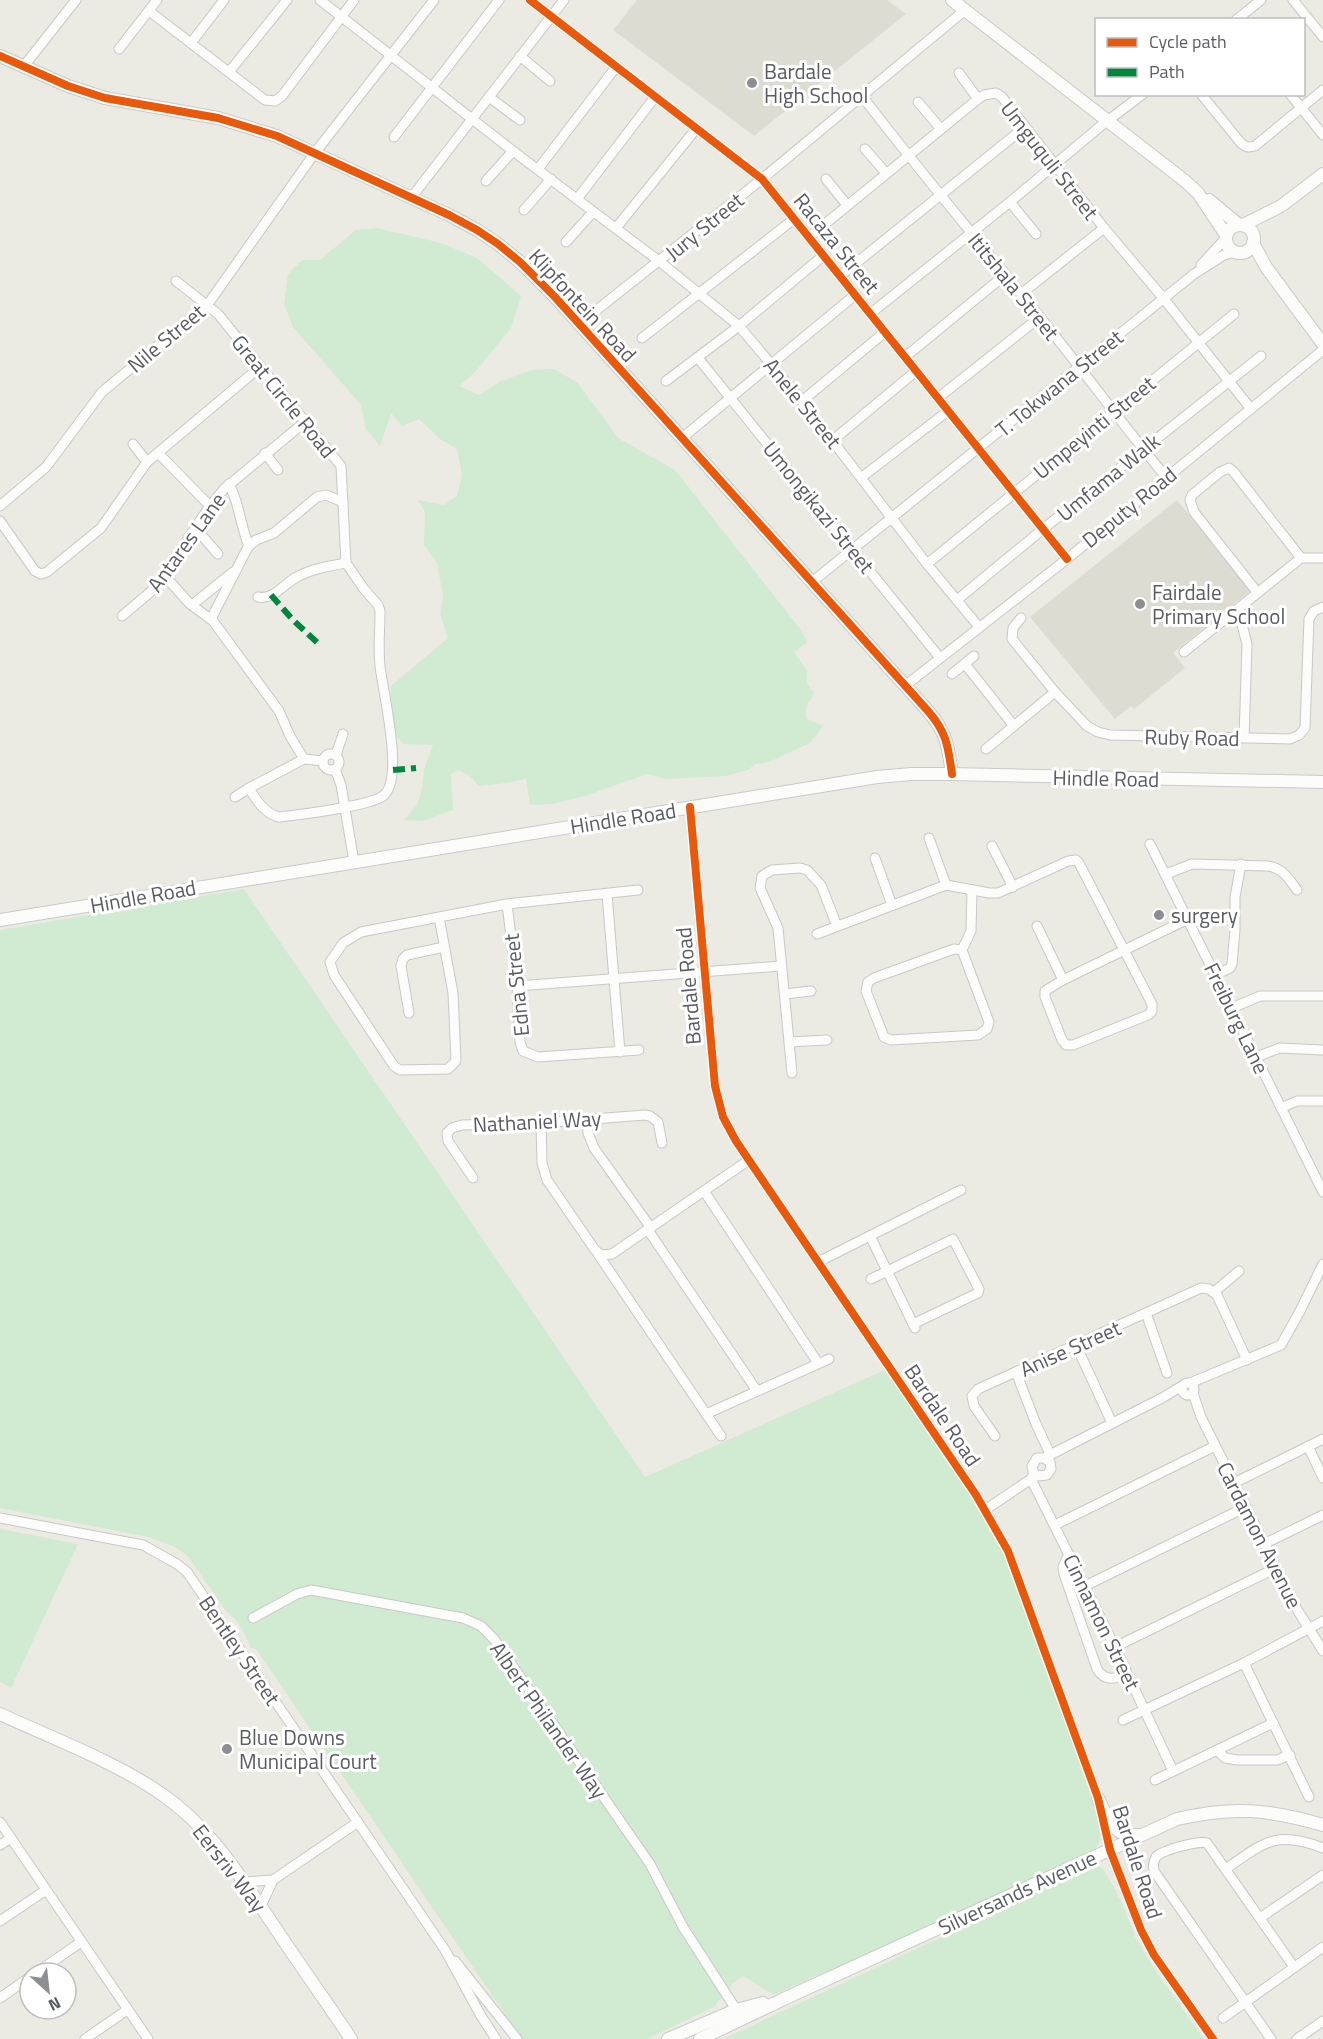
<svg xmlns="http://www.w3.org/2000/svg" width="1323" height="2039" viewBox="0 0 1323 2039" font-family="'Titillium Web',sans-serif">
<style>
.education{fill:#dcdcd2}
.green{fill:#d1ead2}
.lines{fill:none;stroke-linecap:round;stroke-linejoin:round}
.street-casing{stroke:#c8c8c7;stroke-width:11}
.secondary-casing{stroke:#cacaca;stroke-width:14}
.street{stroke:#fcfcfb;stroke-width:9}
.secondary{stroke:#fcfcfb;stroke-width:12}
.quiet{stroke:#00873e;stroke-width:6;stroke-dasharray:12 6;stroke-linecap:butt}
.cycleway-casing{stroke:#fff;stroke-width:11}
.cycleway{stroke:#e8590c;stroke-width:8}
.poi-dot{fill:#8d8e91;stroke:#fff;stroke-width:2}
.labels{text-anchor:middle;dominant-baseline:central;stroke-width:6;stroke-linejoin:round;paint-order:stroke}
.poi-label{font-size:21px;fill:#5a5c64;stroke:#fff;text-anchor:start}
.street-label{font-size:21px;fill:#5a5c64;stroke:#fff}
</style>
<rect width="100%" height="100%" fill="#ebebe4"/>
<g class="education">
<path d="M637,0H887L906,14L754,136L613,30Z"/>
<path d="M1177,500L1250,591L1173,653L1185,668L1134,709L1131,706L1115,719L1030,617Z"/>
</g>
<g class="green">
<path d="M377,228L441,243L477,258L521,296L511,328L475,372L459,386L479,395L501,381L532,370L554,369L578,383L618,438L675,470L801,630L807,642L794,652L807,671V682L814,694C808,703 803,709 807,719L823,726L810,743L769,762L755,764L748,770L726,776L666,779L647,774L585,796L552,804L530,805L526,779L506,783L479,786L471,777L459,770L451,774L453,810L423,821L405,820L418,803L422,788L424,769L433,745L404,744L389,729L391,686L448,638L440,614L443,596L437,563L424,545L425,512L418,500L444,505L457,496L462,475L457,449L440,439L419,419L402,426L391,413L380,446L366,429L361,405L293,327L284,304L288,274L302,260H320L356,230Z"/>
<path d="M244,889L645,1477L885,1370L987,1521L1008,1565L1092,1796C1097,1814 1108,1836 1093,1851L852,1963L816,1976L774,1995L743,1976L733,1983L714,2007L647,2039H522L256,1649L251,1648C244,1633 240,1621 226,1611L187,1555L173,1546L148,1537L0,1508V930Z"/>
<path d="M0,1529L78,1544L11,1688L0,1682Z"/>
<path d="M1094,1866L1102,1868L1106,1873L1122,1903L1136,1939L1157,1973L1204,2039H723Z"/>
</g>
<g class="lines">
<defs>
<g id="street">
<path d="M320,0L513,151L659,261L739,326L802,401L927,564L979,627"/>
<path d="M530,0L762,179L1067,559"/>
<path d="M1293,0L1323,37"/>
<path d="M149,11L265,100L275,101L282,96L354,0"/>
<path d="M1236,20L1261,0"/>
<path d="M191,43L224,0"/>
<path d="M119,49L157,0"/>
<path d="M520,56L550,81"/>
<path d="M24,66L76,0"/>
<path d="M229,72L287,0"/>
<path d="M959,73L978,99"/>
<path d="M1201,94L1240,142C1245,147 1248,148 1255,146L1323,90"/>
<path d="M1290,94L1323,135"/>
<path d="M862,96C919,171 980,242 1039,316C1082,369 1122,424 1166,477"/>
<path d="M489,97L520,120"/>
<path d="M918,102L941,129"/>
<path d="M394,137L499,0"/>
<path d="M865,149L886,173"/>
<path d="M538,169L616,67"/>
<path d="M826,179L847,205"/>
<path d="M486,181L513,151"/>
<path d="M411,198L564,0"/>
<path d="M577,199L655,97"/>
<path d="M1010,202L1036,234"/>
<path d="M524,210L551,179"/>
<path d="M616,228L696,129"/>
<path d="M809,237L978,99L984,95L996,93L1002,97L1104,228L1164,299L1251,409"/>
<path d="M566,242L593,212"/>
<path d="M1201,265L1225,239"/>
<path d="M840,276L1025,127"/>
<path d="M176,281L218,314L341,466L346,563L364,589L378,605L380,611C380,629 378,648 380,666C383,693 405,780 383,796C369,806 299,815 279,817C265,814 256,800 249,788"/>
<path d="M1021,294L1104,228"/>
<path d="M870,314L1010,202L1102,125L1143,94"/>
<path d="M579,324L762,179L965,10"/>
<path d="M642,338L794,219"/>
<path d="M905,357L1005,275"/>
<path d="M698,358L940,658"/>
<path d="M666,381L739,326L823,256"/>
<path d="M938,398L1040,317"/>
<path d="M802,401L885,332"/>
<path d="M682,438L855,295"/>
<path d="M833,440L916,371"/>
<path d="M133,444L147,462"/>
<path d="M158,453L210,506"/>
<path d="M265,453L278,470"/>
<path d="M862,477L948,411"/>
<path d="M229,484C240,504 240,526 249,546"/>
<path d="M0,506L46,467L102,392L208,304L314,154L434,0"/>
<path d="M0,521L35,571L41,574L47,572L101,528L147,462L260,367"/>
<path d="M196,529L218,554"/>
<path d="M927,564L1234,314"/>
<path d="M164,575L190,604L213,621L279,711L290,736L304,759"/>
<path d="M812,582L1194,274L1224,255L1235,252"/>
<path d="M1257,592L1194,512L1190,500L1192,495L1220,472L1229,468L1233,471L1301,558"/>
<path d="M258,597C273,600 283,585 295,578C310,569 329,566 346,563"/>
<path d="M957,600L1043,529L1261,356"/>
<path d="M192,605L233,572"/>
<path d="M122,616L154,589L210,506L224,489L306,421"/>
<path d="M1240,617L1247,644L1244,738"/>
<path d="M1021,618L1013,628L1012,639L1055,692L1087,726L1098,732L1110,735L1290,739L1299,735L1305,728L1309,619L1314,611L1323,607"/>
<path d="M211,619L248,547L256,540L274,533L317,497L326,495L343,502"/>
<path d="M1184,652L1301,558H1323"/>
<path d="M965,664L1014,726"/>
<path d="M952,674L974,656"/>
<path d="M906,685L1067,559L1323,350"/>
<path d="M986,749L1055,692"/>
<circle cx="331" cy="762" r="8"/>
<path d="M336,755L343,734"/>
<path d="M335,769L341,785L354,862"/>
<path d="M235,797L249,788L304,759L323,761"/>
<path d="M690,807L715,1086L723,1117L736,1141L976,1495L1008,1551L1098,1798L1110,1850L1141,1930L1154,1955L1213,2039"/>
<path d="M929,838L946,885"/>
<path d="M1150,844L1323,1192"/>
<path d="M992,846L1013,887"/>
<path d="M875,858L892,905"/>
<path d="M1166,874L1192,864L1267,866C1282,867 1289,879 1297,890"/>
<path d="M638,890L507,904L517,986L520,1042L523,1051L538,1057L639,1050"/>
<path d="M607,894L620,1052"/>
<path d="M439,917L453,993L456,1061L448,1069L400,1070L394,1066L334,975L330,962L343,943L361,932L507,904"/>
<path d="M1037,926L1063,980"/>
<path d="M817,934L946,885L989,893H998L1068,861L1076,860L1079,863L1152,1004V1011L1148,1015L1073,1045H1066L1062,1040L1045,997V991L1063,980L1188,919"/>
<path d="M954,949L962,950L989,1022L987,1029L978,1035L891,1040L884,1037L866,991L868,982L874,978Z"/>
<path d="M962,950L971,931L972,890"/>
<path d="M1215,975L1230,968L1232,964L1235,930V897L1241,864"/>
<path d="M517,986L781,966"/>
<path d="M785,994L811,991"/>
<path d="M1232,1008L1260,996H1323"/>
<path d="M409,1013L401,966L403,959L407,955L444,947"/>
<path d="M789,1042L827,1040"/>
<path d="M1256,1057L1280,1048L1323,1050"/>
<path d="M792,1073L778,928L760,888L762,876L772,870L800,868L807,870L821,885L837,926"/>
<path d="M1281,1108L1297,1101H1323"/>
<path d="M587,1119L588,1133L594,1148L651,1228"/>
<path d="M541,1123L542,1163L547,1180L595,1250L601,1255L612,1254L749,1160"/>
<path d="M473,1178L448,1141L447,1133L452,1128L462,1125L541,1123L645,1115L650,1116L658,1122L662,1143"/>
<path d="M704,1191L818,1363"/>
<path d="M648,1230L757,1391"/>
<path d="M870,1236L915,1328"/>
<path d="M598,1254L721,1436"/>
<path d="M818,1262L961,1190"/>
<path d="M871,1279L953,1239L979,1289L978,1293L913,1324"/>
<path d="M1214,1292L1239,1271"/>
<path d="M1146,1313L1167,1373"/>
<path d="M1076,1345L1112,1423"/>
<path d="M1016,1372L1036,1424L1050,1454"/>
<circle cx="1188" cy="1389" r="6"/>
<path d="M1190,1383L1281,1345L1300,1311L1323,1264"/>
<path d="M1193,1393L1201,1417L1298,1611L1323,1651"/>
<path d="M706,1414L829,1359"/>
<path d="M995,1436L974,1406L972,1396L978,1389L1201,1288L1209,1289L1217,1295L1247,1360"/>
<path d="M1308,1446L1323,1478"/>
<path d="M1044,1458L1050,1462L1051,1469L1047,1475L1038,1476L1033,1472L1032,1466L1037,1458H1044L1162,1398L1182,1386"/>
<path d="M1034,1473L1031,1479L1115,1647L1173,1771"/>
<path d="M1234,1483L1323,1439"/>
<path d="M985,1510L1031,1479"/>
<path d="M0,1518L143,1545L177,1564L187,1572L445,1950L481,2016L496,2039"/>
<path d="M1055,1525L1215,1446"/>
<path d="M1264,1544L1323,1515"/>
<path d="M1069,1554L1063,1567L1064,1574L1097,1669C1105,1682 1115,1679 1127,1674"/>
<path d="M1085,1586L1246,1507"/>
<path d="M253,1618L297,1594L311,1590L463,1618L481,1626L494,1639L650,1864L683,1927L739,2014"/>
<path d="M1115,1647L1276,1568"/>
<path d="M1244,1663L1309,1797"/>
<path d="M1123,1720L1244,1663L1323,1621"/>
<path d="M1217,1750L1225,1758L1237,1760H1277L1290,1755"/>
<path d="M1155,1780L1273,1723"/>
<path d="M0,1822L148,2039"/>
<path d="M0,1845L11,1838"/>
<path d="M1227,1868C1265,1842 1276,1830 1323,1848"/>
<path d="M245,1882L273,1880L358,1822"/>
<path d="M261,1906L273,1880"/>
<path d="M1260,1918L1323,1875"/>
<path d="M0,1921L46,1890"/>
<path d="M455,1961L517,2039"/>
<path d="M36,1973L81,1942"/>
<path d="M0,1998L30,1977"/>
<path d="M1223,2018L1323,1947"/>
<path d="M85,2039L127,2010"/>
<path d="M1271,2039L1154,1871C1153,1866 1153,1862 1156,1857C1162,1850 1200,1840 1207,1843L1294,1967"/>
<path d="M1297,2039L1323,2021"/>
</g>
<g id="secondary">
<path d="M952,0L1185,181L1198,193L1226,235"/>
<path d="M0,56L68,86L105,98L218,118L277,136L449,215L477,230L498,244L520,262L555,297L928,711C947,733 948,746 952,774"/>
<path d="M1209,200L1239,225"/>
<circle cx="1240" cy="239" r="14"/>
<path d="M1243,225L1281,206L1323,174"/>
<path d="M1253,243L1266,267L1323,344"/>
<path d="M0,920L877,777L912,774H952L1323,782"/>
<path d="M0,1714C52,1738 116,1762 163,1795C212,1829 241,1878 274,1926C299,1964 326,2001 351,2039"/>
<path d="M1098,1798C1107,1816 1113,1838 1137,1835"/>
<path d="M668,2039L736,2010L763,2003"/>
<path d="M700,2039L788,1997L1177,1819C1233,1806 1268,1809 1323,1825"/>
</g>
</defs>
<use href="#street" class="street-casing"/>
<use href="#secondary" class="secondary-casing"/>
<use href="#street" class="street"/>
<use href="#secondary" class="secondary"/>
<g class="quiet">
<path d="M271,595L293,620L321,646"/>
<path d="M393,770L416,768"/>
</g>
<defs>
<g id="cycleway">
<path d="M530,0L762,179L1067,559"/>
<path d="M0,56L68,86L105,98L218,118L277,136L449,215L477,230L498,244L520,262L555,297L928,711C947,733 948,746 952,774"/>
<path d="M690,807L715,1086L723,1117L736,1141L976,1495L1008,1551L1098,1798L1110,1850L1141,1930L1154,1955L1213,2039"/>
</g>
</defs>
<use href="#cycleway" class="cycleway-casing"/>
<use href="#cycleway" class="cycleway"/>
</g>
<g class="poi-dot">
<circle cx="752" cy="83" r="6"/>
<circle cx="1140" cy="604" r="6"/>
<circle cx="1159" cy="915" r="6"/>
<circle cx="227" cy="1749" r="6"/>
</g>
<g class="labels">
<g class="poi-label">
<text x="764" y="71">Bardale<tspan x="764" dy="24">High School</tspan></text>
<text x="1152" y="592">Fairdale<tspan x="1152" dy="24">Primary School</tspan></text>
<text x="1171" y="915">surgery</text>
<text x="239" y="1737">Blue Downs<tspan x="239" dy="24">Municipal Court</tspan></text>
</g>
<g class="street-label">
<text transform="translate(1050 160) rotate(52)">Umguquli Street</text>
<text transform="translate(704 226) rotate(-39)">Jury Street</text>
<text transform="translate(837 243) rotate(51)">Racaza Street</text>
<text transform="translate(1014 286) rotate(51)">Ititshala Street</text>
<text transform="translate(583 305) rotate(47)">Klipfontein Road</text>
<text transform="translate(166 338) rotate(-40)">Nile Street</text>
<text transform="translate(1059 383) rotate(-39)">T. Tokwana Street</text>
<text transform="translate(284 396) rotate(51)">Great Circle Road</text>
<text transform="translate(803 403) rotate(51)">Anele Street</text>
<text transform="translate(1094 427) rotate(-39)">Umpeyinti Street</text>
<text transform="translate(1108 477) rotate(-39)">Umfama Walk</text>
<text transform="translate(819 507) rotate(51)">Umongikazi Street</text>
<text transform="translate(1129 507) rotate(-39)">Deputy Road</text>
<text transform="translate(186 542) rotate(-54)">Antares Lane</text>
<text transform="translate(1192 737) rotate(1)">Ruby Road</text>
<text transform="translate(1106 778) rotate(1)">Hindle Road</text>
<text transform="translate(623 818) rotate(-9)">Hindle Road</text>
<text transform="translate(143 896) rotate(-10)">Hindle Road</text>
<text transform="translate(516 985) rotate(-96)">Edna Street</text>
<text transform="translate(688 986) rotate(-95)">Bardale Road</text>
<text transform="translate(1237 1018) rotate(64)">Freiburg Lane</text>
<text transform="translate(537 1121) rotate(-3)">Nathaniel Way</text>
<text transform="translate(1070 1348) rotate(-24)">Anise Street</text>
<text transform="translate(943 1415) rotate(56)">Bardale Road</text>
<text transform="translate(1260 1535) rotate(63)">Cardamon Avenue</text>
<text transform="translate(1102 1622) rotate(64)">Cinnamon Street</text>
<text transform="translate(240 1650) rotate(56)">Bentley Street</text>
<text transform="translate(549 1720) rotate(55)">Albert Philander Way</text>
<text transform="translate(1138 1862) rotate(72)">Bardale Road</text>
<text transform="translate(230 1868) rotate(52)">Eersriv Way</text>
<text transform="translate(1017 1892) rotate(-25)">Silversands Avenue</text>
</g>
</g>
<rect x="1095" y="18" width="210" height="78" fill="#ffffff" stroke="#bdbec1" stroke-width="1.5"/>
<rect x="1107" y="38" width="30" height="9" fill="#e8590c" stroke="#bdbec1" stroke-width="1.5"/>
<text x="1149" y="48" font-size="18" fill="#5a5c64">Cycle path</text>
<rect x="1107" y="68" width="30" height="9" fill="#00873e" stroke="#bdbec1" stroke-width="1.5"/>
<text x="1149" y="78" font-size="18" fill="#5a5c64">Path</text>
<g transform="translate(48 1991) rotate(153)"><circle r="28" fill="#ffffff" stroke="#bdbec1" stroke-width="1.5"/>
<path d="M0-4.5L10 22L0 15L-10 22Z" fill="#8d8e91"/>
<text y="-9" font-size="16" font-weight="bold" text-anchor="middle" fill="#5a5c64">N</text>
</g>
</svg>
